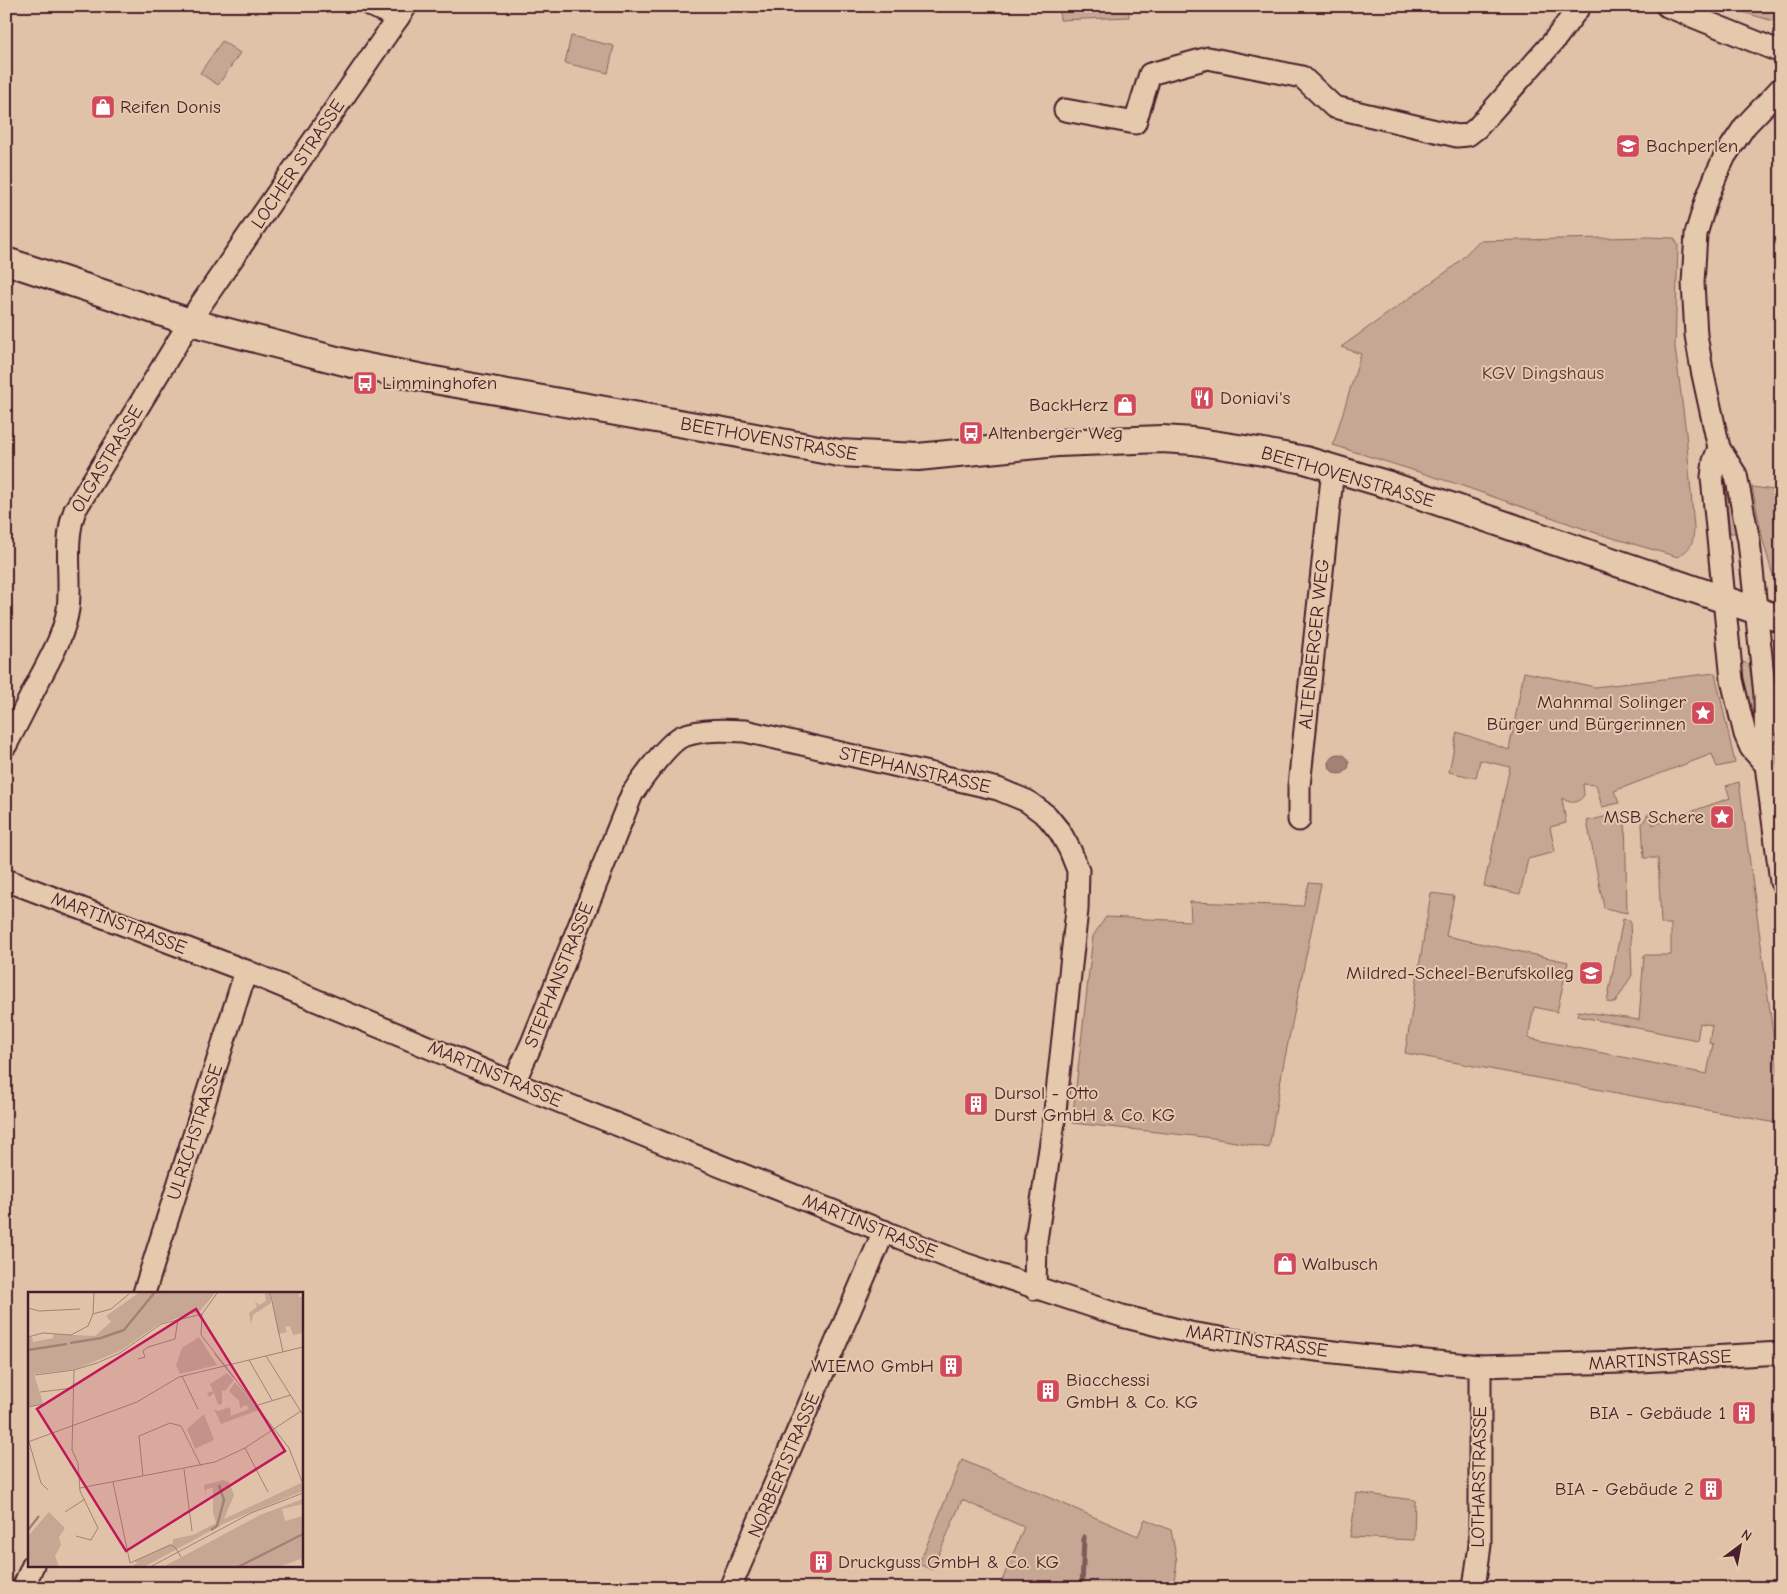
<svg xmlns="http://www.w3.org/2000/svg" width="1787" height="1594" viewBox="0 0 1787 1594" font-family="'Comic Neue',sans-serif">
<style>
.green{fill:#c6a793;stroke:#88635f}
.water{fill:#a38176;stroke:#7f5a58}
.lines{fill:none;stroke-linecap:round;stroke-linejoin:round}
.stream{stroke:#7f5a58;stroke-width:5}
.minor-casing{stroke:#4a1f2b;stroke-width:25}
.major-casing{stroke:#4a1f2b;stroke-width:30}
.minor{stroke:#e5c9ad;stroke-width:21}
.major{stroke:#e5c9ad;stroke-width:26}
.labels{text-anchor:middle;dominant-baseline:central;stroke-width:4;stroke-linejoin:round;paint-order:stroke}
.poi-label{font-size:19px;fill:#4a1f2b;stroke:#e5c9ad;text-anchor:start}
.street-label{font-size:19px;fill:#4a1f2b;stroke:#e5c9ad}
.park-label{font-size:19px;fill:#5d333b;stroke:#e5c9ad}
.inset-river{fill:none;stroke:#a38176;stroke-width:2.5}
.inset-road{fill:none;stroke:#a38176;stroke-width:1}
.view{fill:#c2185b;fill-opacity:0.15;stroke:#c2185b;stroke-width:2.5}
.inset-edge{fill:none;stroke:#4a1f2b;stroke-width:2.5}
</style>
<rect width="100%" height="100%" fill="#dfc2a8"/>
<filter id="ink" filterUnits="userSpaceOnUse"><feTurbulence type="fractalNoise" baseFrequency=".02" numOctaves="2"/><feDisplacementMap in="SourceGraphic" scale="10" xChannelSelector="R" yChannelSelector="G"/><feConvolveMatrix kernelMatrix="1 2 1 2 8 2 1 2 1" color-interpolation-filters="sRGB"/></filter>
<g filter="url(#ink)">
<g class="green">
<path d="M1059,6H1128L1129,17L1060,20Z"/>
<path d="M1720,6H1781V23Z"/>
<path d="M571,36L614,46L608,73L565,63Z"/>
<path d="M222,41L240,53L218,85L200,73Z"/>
<path d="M1647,237L1674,238L1678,245L1675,347L1686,433L1694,528C1693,544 1692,547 1678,557L1596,533L1457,484L1333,445L1361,354L1341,347L1453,267L1479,241Z"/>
<path d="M1724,474H1728L1741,533H1730Z"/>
<path d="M1752,487L1781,491V592L1776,586L1763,541Z"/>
<path d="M1736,660L1749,664L1759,727L1754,735Z"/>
<path d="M1524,672L1595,687L1715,673L1735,763L1717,767L1712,754L1614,791L1619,803L1602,807L1596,785L1583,784L1584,795C1578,804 1570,804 1562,798L1566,823L1550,827L1555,852L1528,859L1520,894L1484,886L1510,767L1480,760L1476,778L1449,772L1457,732L1509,750Z"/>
<path d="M1739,782L1781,1092V1124L1405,1053L1431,893L1454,896L1446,936L1568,962L1557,1012L1534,1007L1528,1038L1707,1074L1713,1044L1709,1043L1712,1025L1700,1023L1697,1040L1577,1016L1578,1011L1639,1020L1644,955H1671V924H1661L1658,858H1644L1642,824L1649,813L1653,825L1730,798L1726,786Z"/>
<path d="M1625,812L1627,913L1604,908L1587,821Z"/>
<path d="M1309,883L1321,884L1283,1067L1269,1148L1213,1138L1072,1123L1093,936L1106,917L1191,921L1190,902L1303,906Z"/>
<path d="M1623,919L1630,920L1632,975L1615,1003L1607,1002Z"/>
<path d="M962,1460L1138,1536L1145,1519L1171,1530L1177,1561L1173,1588H999L1024,1527L962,1500L932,1570L919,1564Z"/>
<path d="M1357,1493L1415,1500L1414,1540L1350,1537Z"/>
</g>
<circle class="water" cx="1339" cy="764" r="10"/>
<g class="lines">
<path class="stream" d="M1082,1588L1084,1537"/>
<defs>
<g id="minor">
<path d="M372,6L398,18"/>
<path d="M1667,6L1781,52"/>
<path d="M1781,88L1745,126L1725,156L1717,173L1707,198L1696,234L1693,283L1696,335L1702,370L1719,448L1736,475L1749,541L1765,695L1766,765L1781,882"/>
<path d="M1065,110L1135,123L1150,74L1208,58L1302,77L1334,107L1457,136L1468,135L1477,128L1553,42L1580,6"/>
<path d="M1719,448L1714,461L1712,477L1732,680L1745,734L1751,748L1766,765"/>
<path d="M6,745C17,724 28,702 39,680C51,657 64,635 68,609C72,577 63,542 75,510L199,307L406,6"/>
<path d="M1299,820V786L1333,469"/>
<path d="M6,880L246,971L526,1088L965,1264L1122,1316L1190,1333L1239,1341L1360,1355L1480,1366L1622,1362L1781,1353"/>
<path d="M514,1082L532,1043L632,794C641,780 669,741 683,736C703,729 724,730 745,731L998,789L1027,801L1047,816L1060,832L1070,850L1078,870L1077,910L1053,1129L1036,1240L1035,1289"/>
<path d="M144,1293L246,971"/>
<path d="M23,1588L33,1565"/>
<path d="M730,1588L884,1231"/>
<path d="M1474,1588L1480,1545V1366"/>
</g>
<path id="major" d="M6,261L190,322L352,364L434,380L713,429L839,453L918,457L1057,443L1162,439L1193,441L1258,451L1305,460L1389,485L1781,619"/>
</defs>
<use href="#minor" class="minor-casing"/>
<use href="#major" class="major-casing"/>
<use href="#minor" class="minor"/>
<use href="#major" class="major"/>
</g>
</g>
<defs>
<symbol id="shop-square" viewBox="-11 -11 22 22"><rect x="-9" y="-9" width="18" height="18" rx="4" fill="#d1495b" stroke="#e5c9ad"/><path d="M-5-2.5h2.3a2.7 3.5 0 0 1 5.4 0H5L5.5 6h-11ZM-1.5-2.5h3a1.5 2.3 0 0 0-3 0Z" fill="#fff"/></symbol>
<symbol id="school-square" viewBox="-11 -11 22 22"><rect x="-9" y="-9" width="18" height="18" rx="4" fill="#d1495b" stroke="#e5c9ad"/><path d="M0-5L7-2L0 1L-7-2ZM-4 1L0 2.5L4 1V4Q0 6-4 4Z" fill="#fff"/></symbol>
<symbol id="bus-square" viewBox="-11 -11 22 22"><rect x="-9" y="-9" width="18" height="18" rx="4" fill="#d1495b" stroke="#e5c9ad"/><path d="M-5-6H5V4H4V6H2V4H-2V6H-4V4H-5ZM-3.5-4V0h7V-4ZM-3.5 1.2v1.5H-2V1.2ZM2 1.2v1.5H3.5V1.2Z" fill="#fff"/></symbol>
<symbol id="restaurant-square" viewBox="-11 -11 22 22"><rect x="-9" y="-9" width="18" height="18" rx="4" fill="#d1495b" stroke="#e5c9ad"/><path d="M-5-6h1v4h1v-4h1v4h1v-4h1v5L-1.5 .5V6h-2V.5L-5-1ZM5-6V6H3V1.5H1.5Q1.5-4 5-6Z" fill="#fff"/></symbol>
<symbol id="sight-square" viewBox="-11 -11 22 22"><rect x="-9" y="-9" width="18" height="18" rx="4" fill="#d1495b" stroke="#e5c9ad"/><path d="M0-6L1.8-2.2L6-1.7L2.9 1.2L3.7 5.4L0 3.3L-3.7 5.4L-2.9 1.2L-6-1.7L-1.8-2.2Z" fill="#fff"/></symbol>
<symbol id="building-square" viewBox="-11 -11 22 22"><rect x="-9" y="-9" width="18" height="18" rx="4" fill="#d1495b" stroke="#e5c9ad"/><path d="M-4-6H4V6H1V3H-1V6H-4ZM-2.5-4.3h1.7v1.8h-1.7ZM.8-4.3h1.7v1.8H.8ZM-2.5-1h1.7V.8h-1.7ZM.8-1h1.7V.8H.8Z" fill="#fff"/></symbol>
</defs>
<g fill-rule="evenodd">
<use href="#shop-square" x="89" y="93" width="28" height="28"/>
<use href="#school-square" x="1614" y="132" width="28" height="28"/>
<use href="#bus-square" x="351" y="369" width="28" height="28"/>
<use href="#restaurant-square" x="1188" y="384" width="28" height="28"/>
<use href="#shop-square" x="1111" y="391" width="28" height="28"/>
<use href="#bus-square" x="957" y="419" width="28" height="28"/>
<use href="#sight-square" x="1689" y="699" width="28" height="28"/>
<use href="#sight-square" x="1708" y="803" width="28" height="28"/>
<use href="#school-square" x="1577" y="959" width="28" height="28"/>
<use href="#building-square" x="962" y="1090" width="28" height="28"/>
<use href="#shop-square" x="1271" y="1250" width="28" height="28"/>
<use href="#building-square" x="937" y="1352" width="28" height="28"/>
<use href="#building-square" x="1034" y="1377" width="28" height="28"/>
<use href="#building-square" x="1730" y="1399" width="28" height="28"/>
<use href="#building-square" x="1697" y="1475" width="28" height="28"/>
<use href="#building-square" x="807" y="1548" width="28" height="28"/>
</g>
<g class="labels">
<g class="poi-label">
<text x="120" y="107">Reifen Donis</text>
<text x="1646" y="146">Bachperlen</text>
<text x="382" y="383">Limminghofen</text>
<text x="1220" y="398">Doniavi's</text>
<text x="1108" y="405" text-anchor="end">BackHerz</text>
<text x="988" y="433">Altenberger Weg</text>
<text x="1686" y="702" text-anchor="end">Mahnmal Solinger<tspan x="1686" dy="22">Bürger und Bürgerinnen</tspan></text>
<text x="1704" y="817" text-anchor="end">MSB Schere</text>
<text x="1574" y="973" text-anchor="end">Mildred-Scheel-Berufskolleg</text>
<text x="994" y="1093">Dursol - Otto<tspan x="994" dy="22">Durst GmbH &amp; Co. KG</tspan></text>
<text x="1302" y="1264">Walbusch</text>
<text x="934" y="1366" text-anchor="end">WIEMO GmbH</text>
<text x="1066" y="1380">Biacchessi<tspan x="1066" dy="22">GmbH &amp; Co. KG</tspan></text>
<text x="1726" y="1413" text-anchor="end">BIA - Gebäude 1</text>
<text x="1694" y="1489" text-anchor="end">BIA - Gebäude 2</text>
<text x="838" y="1562">Druckguss GmbH &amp; Co. KG</text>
</g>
<g class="street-label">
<text transform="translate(298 164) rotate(-56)">LOCHER STRASSE</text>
<text transform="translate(769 439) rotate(10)">BEETHOVENSTRASSE</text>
<text transform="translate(107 459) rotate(-59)">OLGASTRASSE</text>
<text transform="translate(1348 477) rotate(16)">BEETHOVENSTRASSE</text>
<text transform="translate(1314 644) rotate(-84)">ALTENBERGER WEG</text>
<text transform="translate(915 770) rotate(13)">STEPHANSTRASSE</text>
<text transform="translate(119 923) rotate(21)">MARTINSTRASSE</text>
<text transform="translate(559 975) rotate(-68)">STEPHANSTRASSE</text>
<text transform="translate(495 1074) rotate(23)">MARTINSTRASSE</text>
<text transform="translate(195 1132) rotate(-72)">ULRICHSTRASSE</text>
<text transform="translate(870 1226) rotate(22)">MARTINSTRASSE</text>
<text transform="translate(1257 1341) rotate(8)">MARTINSTRASSE</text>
<text transform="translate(1660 1360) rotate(-3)">MARTINSTRASSE</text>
<text transform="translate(784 1465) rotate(-67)">NORBERTSTRASSE</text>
<text transform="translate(1479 1477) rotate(-89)">LOTHARSTRASSE</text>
</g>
<g class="park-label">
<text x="1543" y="373">KGV Dingshaus</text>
</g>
</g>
<g transform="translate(28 1292)">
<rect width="275" height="275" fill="#dfc2a8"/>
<path d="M112,0H188L172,19L131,32L92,59L48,77L6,82L15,111L0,115V45H4L5,50L25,46L26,42L67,44L83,30L78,24ZM237,0H242L243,11L225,23L223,32L221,21L229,15L227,9L231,13L238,9ZM243,0H271V5H275V41L265,43L262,34L257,35L259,40L250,42ZM171,45L189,73L152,82L148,73L154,56ZM199,81L206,88L197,99L194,98V112L190,113L186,101L181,105L179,101L185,99L182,92ZM207,90L231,118L193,132L186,117L190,119L202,115L203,124L221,117L218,113L206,119L212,116L211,109L201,99ZM176,122L186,148L167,157L159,137ZM195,188L201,190L206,203L196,227L273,191L275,199L197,231L116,275H102L109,271L107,269L145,251V247L165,243L188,231L185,220V196L178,197V205L176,193ZM275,207V212L254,217L257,229L275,224V272L272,267L251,275H135L232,223ZM21,220L37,236L31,245L33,253L27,264L31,275H0V244Z" fill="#c6a793"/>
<path class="inset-river" d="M42,51L73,46L96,38L127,0M0,58L39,52M0,238L11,224M183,238L189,234L196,208L191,193M210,275L275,242"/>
<path class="inset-road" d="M190,0L174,22L173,43L261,156L275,192M242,0L255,60M0,16L11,19L52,17M65,22L83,17L101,2M0,45L15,41L43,43L60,34L65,22L66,0M187,62L206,86M238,64L275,123M110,67L117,65L115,59L120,55L147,47L150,27M221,68L244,108M46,78L44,158L50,171L52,199L70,236L63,248L48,244M7,83L46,78L69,71L92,61L133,32L174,22M154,84L170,117M12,100L45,96M230,113L263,103M0,115L15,112M0,150L109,110L151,85L275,55M1,150L13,191L20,198M217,156L240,200M156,177L164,239M115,184L111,144L142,131L153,134L173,174M85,190L102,271L142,253L147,255L153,265M52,196L187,170L217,156L273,119M37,220L57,207M122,275L223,221L275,201"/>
<path class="view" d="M168,17L257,159L98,259L9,117Z"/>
<rect width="275" height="275" class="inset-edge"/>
</g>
<rect width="1787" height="1594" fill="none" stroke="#e5c9ad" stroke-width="25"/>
<rect x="12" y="12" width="1762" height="1569" fill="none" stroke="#4a1f2b" stroke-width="2" filter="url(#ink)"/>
<g transform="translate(1740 1546) rotate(32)" stroke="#e5c9ad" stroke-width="4" paint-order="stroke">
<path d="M0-4L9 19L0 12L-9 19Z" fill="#4a1f2b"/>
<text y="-8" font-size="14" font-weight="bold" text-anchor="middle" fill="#4a1f2b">N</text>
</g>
</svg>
